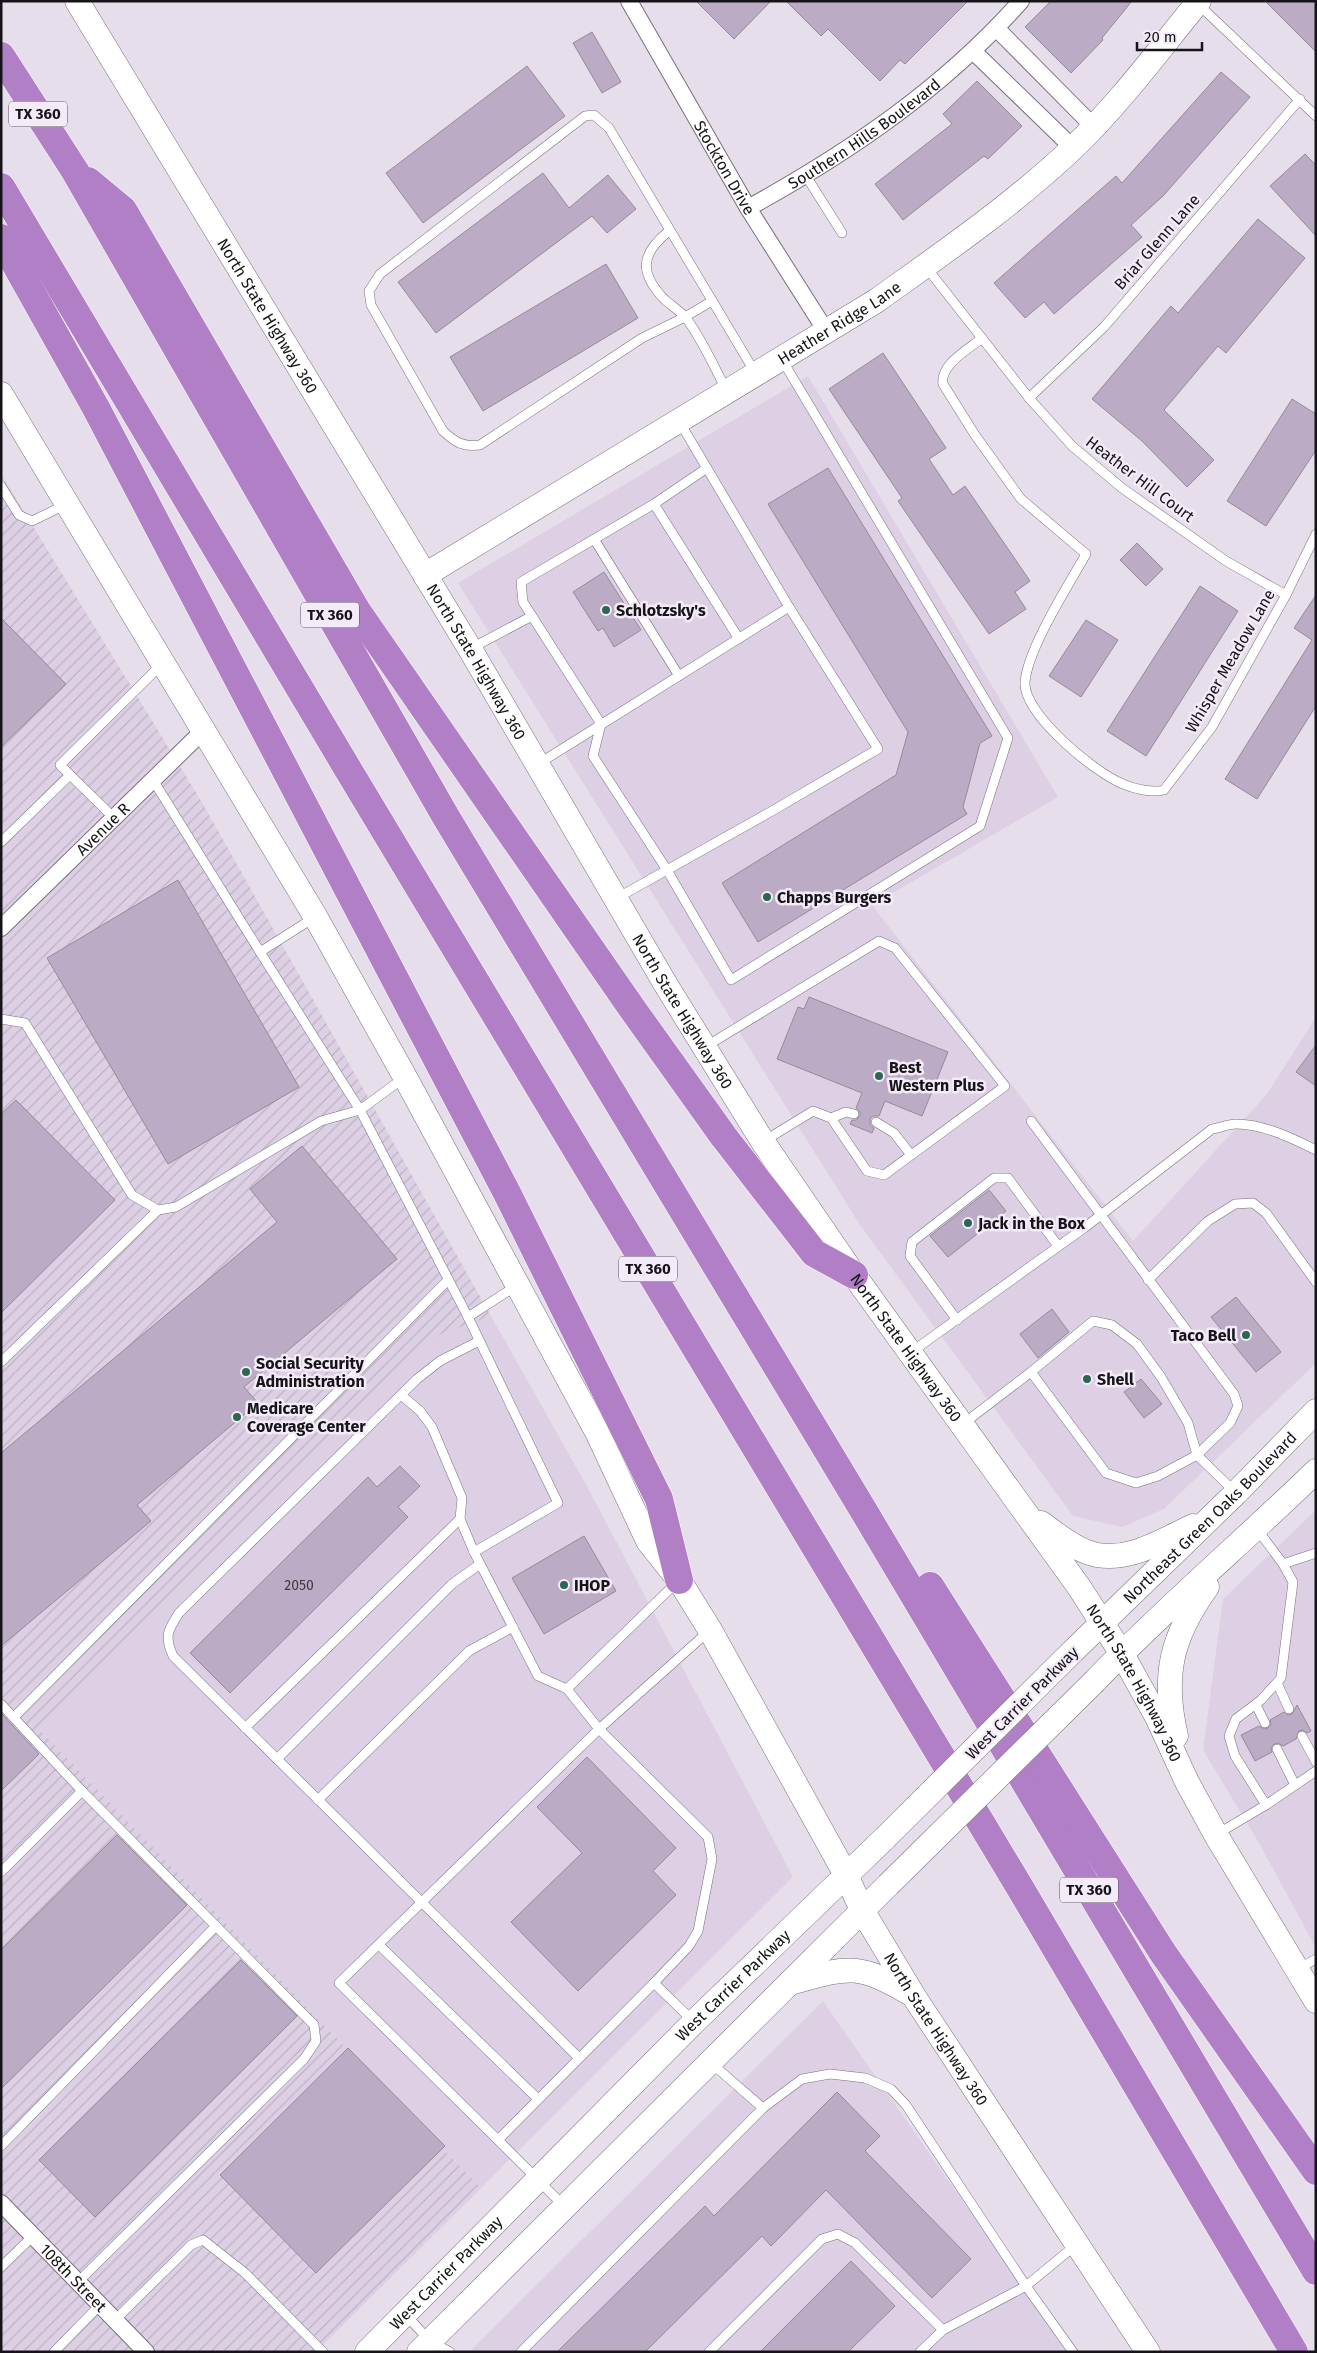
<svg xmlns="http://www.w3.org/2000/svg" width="1317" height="2353" viewBox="0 0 1317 2353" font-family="'Fira Sans',sans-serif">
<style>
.built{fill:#ddd0e4}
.industrial{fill:url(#industrial-furrows)}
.building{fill:#bcabc4;stroke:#938b97}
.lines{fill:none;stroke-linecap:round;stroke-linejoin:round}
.lane-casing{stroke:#786f7c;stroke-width:10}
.street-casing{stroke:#786f7c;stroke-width:18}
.secondary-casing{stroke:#786f7c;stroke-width:25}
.highway-casing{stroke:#fff;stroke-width:29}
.lane{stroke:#fff;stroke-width:9}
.street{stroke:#fff;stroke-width:16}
.secondary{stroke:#fff;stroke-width:24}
.highway{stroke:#b17fc6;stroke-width:28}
.secondary-bridge-casing{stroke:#786f7c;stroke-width:25;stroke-linecap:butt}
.secondary-bridge{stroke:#fff;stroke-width:24}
.poi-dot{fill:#2d6751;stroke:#f4ebf9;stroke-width:2}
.labels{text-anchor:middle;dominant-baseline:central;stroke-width:5;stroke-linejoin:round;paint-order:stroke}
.number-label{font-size:14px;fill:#403a44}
.shield{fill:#f4ebf9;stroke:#59545c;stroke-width:1}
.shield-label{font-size:15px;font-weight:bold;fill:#171419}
.street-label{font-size:16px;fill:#171419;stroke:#f4ebf9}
.poi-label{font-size:16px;font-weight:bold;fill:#171419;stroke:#f4ebf9;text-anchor:start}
</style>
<defs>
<pattern id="industrial-furrows" width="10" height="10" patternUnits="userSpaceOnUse" patternTransform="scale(1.25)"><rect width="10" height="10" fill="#ddd0e4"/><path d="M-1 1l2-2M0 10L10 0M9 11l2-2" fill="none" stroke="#bdb2c3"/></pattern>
</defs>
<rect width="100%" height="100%" fill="#e7deeb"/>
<g class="built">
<path d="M808,376L1058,797L872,905L1133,1241L1267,1094L1316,1017V1363L1164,1509L1122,1527L1073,1516L860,1225L458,583Z"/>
<path d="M491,1316L588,1488L793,1877L481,2188L40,1730L439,1335Z"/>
<path d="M1316,1510V1948L1259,1843L1203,1750L1223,1599Z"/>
<path d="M823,2001L1068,2352H469Z"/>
</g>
<path class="industrial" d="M1,474L203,804L491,1316L439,1335L40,1730L481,2188L316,2352H1Z"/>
<g class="building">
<path d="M696,1H771L734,39Z"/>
<path d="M786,1H968L905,64L900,60L880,81L828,29L821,36Z"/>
<path d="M1051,1H1132L1102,38L1103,40L1071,73L1025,27Z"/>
<path d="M1265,1H1316V52Z"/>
<path d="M592,32L621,82L602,93L573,43Z"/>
<path d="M527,66L565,116L423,223L386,173Z"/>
<path d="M1221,72L1250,97L1163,196L1131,225L1142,237L1054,314L1044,302L1025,318L994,283L1116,176L1122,183Z"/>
<path d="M977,81L1022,126L988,159L984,156L903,220L875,184L952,124L943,114Z"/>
<path d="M1305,154L1316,165V236L1270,186Z"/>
<path d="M543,173L569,208L608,175L636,209L607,233L592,216L436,333L398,282Z"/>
<path d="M1258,219L1305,258L1226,353L1218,346L1164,410L1214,460L1187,487L1142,441L1092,399L1171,306L1178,313Z"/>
<path d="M606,264L638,318L483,411L450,357Z"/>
<path d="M883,353L946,448L929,459L953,495L965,486L1030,581L1015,592L1026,609L989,634L898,501L902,498L829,389Z"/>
<path d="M1292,399L1316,414V450L1266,526L1227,501Z"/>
<path d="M828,468L992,736L980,743L963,807L967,814L758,942L722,883L896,775L908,732L768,504Z"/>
<path d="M1137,543L1163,569L1146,586L1120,560Z"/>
<path d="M604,572L641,630L614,647L603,628L598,631L573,592Z"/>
<path d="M1200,586L1238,611L1146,756L1107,731Z"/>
<path d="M1316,595V706L1257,799L1225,779L1312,640L1294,628Z"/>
<path d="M1,618L66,684L1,747Z"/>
<path d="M1086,620L1118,640L1081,697L1049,676Z"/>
<path d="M178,880L299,1087L168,1164L47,958Z"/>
<path d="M809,997L948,1052L922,1116L885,1101L879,1116H873L870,1119V1125L874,1128L872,1133L850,1124L852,1120H856L860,1116V1112L856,1108L862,1093L777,1059L798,1007L804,1009Z"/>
<path d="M1316,1045V1086L1296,1072Z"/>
<path d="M16,1100L115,1200L1,1313V1114Z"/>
<path d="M302,1146L397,1259L244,1387L258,1403L137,1505L151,1521L1,1646V1453L277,1222L250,1189Z"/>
<path d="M989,1190L1006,1211L948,1257L930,1236Z"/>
<path d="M1236,1297L1281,1352L1256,1372L1211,1317Z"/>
<path d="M1052,1309L1069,1332L1038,1358L1020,1334Z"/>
<path d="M1141,1379L1162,1404L1144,1418L1124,1392Z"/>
<path d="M400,1466L420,1486L398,1507L408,1517L230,1693L190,1653L368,1477L377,1487Z"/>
<path d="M584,1536L616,1591L544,1634L512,1578Z"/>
<path d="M1297,1705L1311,1731L1307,1733L1303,1730L1299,1731L1296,1739L1283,1746L1278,1743L1274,1744L1271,1748L1272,1752L1255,1761L1241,1735L1259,1726L1264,1729L1268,1728L1271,1724L1270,1720L1284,1712L1288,1715L1292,1714Z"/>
<path d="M1,1713L39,1754L1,1791Z"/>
<path d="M587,1757L676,1848L653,1871L676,1895L578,1991L511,1922L582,1853L537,1807Z"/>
<path d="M117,1835L187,1905L1,2089V1950Z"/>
<path d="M241,1960L297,2016L95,2217L39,2160Z"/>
<path d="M348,2048L445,2146L316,2273L220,2175Z"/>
<path d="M837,2092L880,2136L865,2151L971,2259L932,2298L826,2190L771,2246L762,2236L645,2352H557L705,2206L714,2216Z"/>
<path d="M851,2261L895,2306L848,2352H760Z"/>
</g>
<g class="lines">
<defs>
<g id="lane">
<path d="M1198,4L1316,116"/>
<path d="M806,176L842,233"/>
<path d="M669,231C640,254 639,273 665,300C672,306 680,311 686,318C702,339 714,367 727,391"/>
<path d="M926,267L1029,398L1072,446L1122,488L1226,561L1286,595"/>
<path d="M712,301L685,317L642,338L480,445C463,447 456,443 443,431L371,305L369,291L380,274L585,116L594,115L609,128L756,374"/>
<path d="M982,338C969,349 940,364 943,384L975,435L1021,499L1086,554C1068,586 1028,648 1025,682C1023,714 1095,773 1123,784C1134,789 1152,793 1164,790L1212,727L1286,595L1316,534"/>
<path d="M1029,398L1104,327L1300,99"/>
<path d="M707,468L654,504L521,582L523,602L601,724L593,756L667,870L731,980L980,826L1008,738L781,358"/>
<path d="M1,486L19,515L32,521L67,504"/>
<path d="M654,504L739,639"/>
<path d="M594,539L679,676"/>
<path d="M470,649L532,616"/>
<path d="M538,764L789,607"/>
<path d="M153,780L260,952"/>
<path d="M114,818L60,765L162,664"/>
<path d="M1,842L70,775"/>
<path d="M617,898L772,811L878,749L789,607L679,421"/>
<path d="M1,1019L25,1023L132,1195L158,1210L176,1207L321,1121L360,1110L260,952L315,917"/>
<path d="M705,1047L879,941L895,948L1005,1086L884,1175L867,1171L831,1118L813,1111L764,1141"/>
<path d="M405,1077L360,1110L468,1317"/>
<path d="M831,1118L846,1112L854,1114"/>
<path d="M1031,1121L1234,1394L1238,1406L1230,1423L1197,1455L1188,1423L1161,1377L1137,1344L1112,1325L1093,1321L1031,1372"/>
<path d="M876,1122L894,1133L911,1155"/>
<path d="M1148,1280L1208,1221L1235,1204L1253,1203L1266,1213L1316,1282"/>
<path d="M516,1286L468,1317L558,1503L474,1552L538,1676L567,1689"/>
<path d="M957,1320L910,1256L912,1242L994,1178H1008L1058,1246"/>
<path d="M479,1341L440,1361L417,1379L179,1613C168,1630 164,1636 173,1656L579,2058"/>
<path d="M910,1353L1084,1228L1212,1129C1220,1128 1228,1124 1236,1124C1263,1124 1292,1138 1316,1150"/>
<path d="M1,1362L158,1210"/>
<path d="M401,1395L420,1411L432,1427L462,1498L460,1519L474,1552"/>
<path d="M963,1424L1031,1372L1106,1473L1136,1483L1158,1476L1197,1455L1236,1493"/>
<path d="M1257,1529L1283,1564L1316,1553"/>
<path d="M677,1582L567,1689L599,1729L709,1631"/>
<path d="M1277,1683L1289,1709"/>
<path d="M1,1704L82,1791L314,2025L316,2041L304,2059L78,2282"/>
<path d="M1256,1705L1265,1723"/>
<path d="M14,1717L448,1280"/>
<path d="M245,1728L460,1519"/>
<path d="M1302,1736L1316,1762"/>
<path d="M1277,1749L1295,1785"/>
<path d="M277,1759L452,1584L480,1564"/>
<path d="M318,1800L469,1651L513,1627"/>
<path d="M1266,1805L1316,1771"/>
<path d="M1217,1834L1266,1805L1235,1756L1229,1736L1236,1719L1261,1700L1281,1678L1293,1582L1283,1564"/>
<path d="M1,1872L82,1791"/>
<path d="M379,1945L538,2099"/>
<path d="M1298,1969L1316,1959"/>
<path d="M498,2140L339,1983L599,1729L708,1837L712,1859L698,1931L689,1946L654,1983L694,2022"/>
<path d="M1,2146L216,1926"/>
<path d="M564,2206L498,2140L654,1983"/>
<path d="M1,2267L33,2236"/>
<path d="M405,2314L430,2341L450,2352"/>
<path d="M115,2320L191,2245L203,2240L245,2273L323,2352"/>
<path d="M54,2352L100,2305"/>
<path d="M521,2352L763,2108"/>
<path d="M709,2352L822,2239L838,2234L855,2243L943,2330L1026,2286L906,2105L891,2089L865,2078L830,2074L802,2079L763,2108L711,2063"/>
<path d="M920,2352L943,2330"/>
<path d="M1073,2352L1026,2286L1077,2244"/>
</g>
<g id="street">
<path id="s1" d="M629,1L748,208L826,331"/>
<path d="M996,28L1094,127"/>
<path d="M974,52L1073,148"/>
<path id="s2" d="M748,208C848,153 944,88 1021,1"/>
<path id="s3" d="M1,928L204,730"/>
<path id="s4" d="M1,2203L146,2352"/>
</g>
<g id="secondary">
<path id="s5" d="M77,1L470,649L666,985L763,1142L854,1275L1079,1587L1122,1654L1157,1717L1187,1782L1216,1835L1316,2001"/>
<path id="s6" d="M1,394L315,916L405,1077L597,1432L648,1541L679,1580L710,1630L846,1875L862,1910L913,1995L1148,2352"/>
<path id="s7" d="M425,575L876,301C943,253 1013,205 1073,148C1120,103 1158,51 1199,1"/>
<path d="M1041,1523C1055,1533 1070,1546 1087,1552C1123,1566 1161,1541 1193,1526"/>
<path id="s8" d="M1071,1653L1236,1493L1316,1411"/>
<path d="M1095,1681C1165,1608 1243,1542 1316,1471"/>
<path d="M1176,1736C1162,1676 1171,1637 1207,1587"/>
<path d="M790,1983C848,1967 857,1962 911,1994"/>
<path id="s9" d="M367,2352L694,2022L885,1838"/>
<path d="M419,2352L888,1885"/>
</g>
<g id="highway">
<path d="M1,56L75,171L446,817L862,1508L1316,2271"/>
<path d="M88,181L123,210L357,611L631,1007L724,1137L814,1253L854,1275"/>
<path d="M1,187L346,766L1019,1886L1294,2352"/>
<path d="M1,238L96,408L507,1193L659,1499L679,1580"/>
<path d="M930,1586L1163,1953L1316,2171"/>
</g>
</defs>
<use href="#lane" class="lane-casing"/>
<use href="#street" class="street-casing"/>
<use href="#secondary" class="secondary-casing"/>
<use href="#highway" class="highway-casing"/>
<use href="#lane" class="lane"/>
<use href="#street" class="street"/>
<use href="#secondary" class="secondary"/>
<use href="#highway" class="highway"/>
<defs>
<g id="secondary-bridge">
<path d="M885,1838L1071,1653"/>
<path d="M888,1885L1095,1681"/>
</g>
</defs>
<use href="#secondary-bridge" class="secondary-bridge-casing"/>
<use href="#secondary-bridge" class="secondary-bridge"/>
</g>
<g class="poi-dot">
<circle cx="606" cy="610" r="5"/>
<circle cx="767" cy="897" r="5"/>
<circle cx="879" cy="1076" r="5"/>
<circle cx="968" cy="1223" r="5"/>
<circle cx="1246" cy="1335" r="5"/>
<circle cx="246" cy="1372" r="5"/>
<circle cx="1087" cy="1379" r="5"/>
<circle cx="237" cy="1417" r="5"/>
<circle cx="564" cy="1585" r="5"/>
</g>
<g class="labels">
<g class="number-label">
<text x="299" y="1585">2050</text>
</g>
<g class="shield">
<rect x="9" y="101.5" width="58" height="25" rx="4"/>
<rect x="301" y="602.5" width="58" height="25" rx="4"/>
<rect x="619" y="1256.5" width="58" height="25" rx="4"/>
<rect x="1060" y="1877.5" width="58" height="25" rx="4"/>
</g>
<g class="shield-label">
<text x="38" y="114">TX 360</text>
<text x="330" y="615">TX 360</text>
<text x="648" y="1269">TX 360</text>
<text x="1089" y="1890">TX 360</text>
</g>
<g class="street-label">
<text stroke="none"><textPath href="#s2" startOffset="138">Southern Hills Boulevard</textPath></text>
<text stroke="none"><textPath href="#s1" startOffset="192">Stockton Drive</textPath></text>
<text transform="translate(1157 242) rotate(-49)">Briar Glenn Lane</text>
<text stroke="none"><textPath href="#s5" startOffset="368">North State Highway 360</textPath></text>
<text stroke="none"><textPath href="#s7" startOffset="485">Heather Ridge Lane</textPath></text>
<text transform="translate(1140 479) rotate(37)">Heather Hill Court</text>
<text transform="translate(1230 661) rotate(-60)">Whisper Meadow Lane</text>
<text stroke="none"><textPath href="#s5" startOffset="772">North State Highway 360</textPath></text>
<text stroke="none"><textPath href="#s3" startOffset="142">Avenue R</textPath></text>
<text stroke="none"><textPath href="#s5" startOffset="1178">North State Highway 360</textPath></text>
<text stroke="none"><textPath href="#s5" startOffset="1582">North State Highway 360</textPath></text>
<text stroke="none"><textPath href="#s8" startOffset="194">Northeast Green Oaks Boulevard</textPath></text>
<text stroke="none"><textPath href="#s5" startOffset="1988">North State Highway 360</textPath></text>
<text transform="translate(1022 1703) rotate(-45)">West Carrier Parkway</text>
<text stroke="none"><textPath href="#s9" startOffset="518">West Carrier Parkway</textPath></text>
<text stroke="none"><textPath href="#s6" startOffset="1885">North State Highway 360</textPath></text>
<text stroke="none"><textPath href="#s9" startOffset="112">West Carrier Parkway</textPath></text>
<text stroke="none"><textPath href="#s4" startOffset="104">108th Street</textPath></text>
</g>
<g class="poi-label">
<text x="616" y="610">Schlotzsky's</text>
<text x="777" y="897">Chapps Burgers</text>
<text x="889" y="1067">Best<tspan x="889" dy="18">Western Plus</tspan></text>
<text x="978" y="1223">Jack in the Box</text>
<text x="1236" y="1335" text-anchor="end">Taco Bell</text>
<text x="256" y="1363">Social Security<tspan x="256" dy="18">Administration</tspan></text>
<text x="1097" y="1379">Shell</text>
<text x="247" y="1408">Medicare<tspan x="247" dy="18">Coverage Center</tspan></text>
<text x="574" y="1585">IHOP</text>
</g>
</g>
<rect width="1317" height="2353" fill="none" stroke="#171419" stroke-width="5"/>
<path d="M1137 42v8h65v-8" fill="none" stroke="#171419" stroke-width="2.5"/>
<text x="1144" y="42" font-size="15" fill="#171419" stroke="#f4ebf9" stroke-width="4" paint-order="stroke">20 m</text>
</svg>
